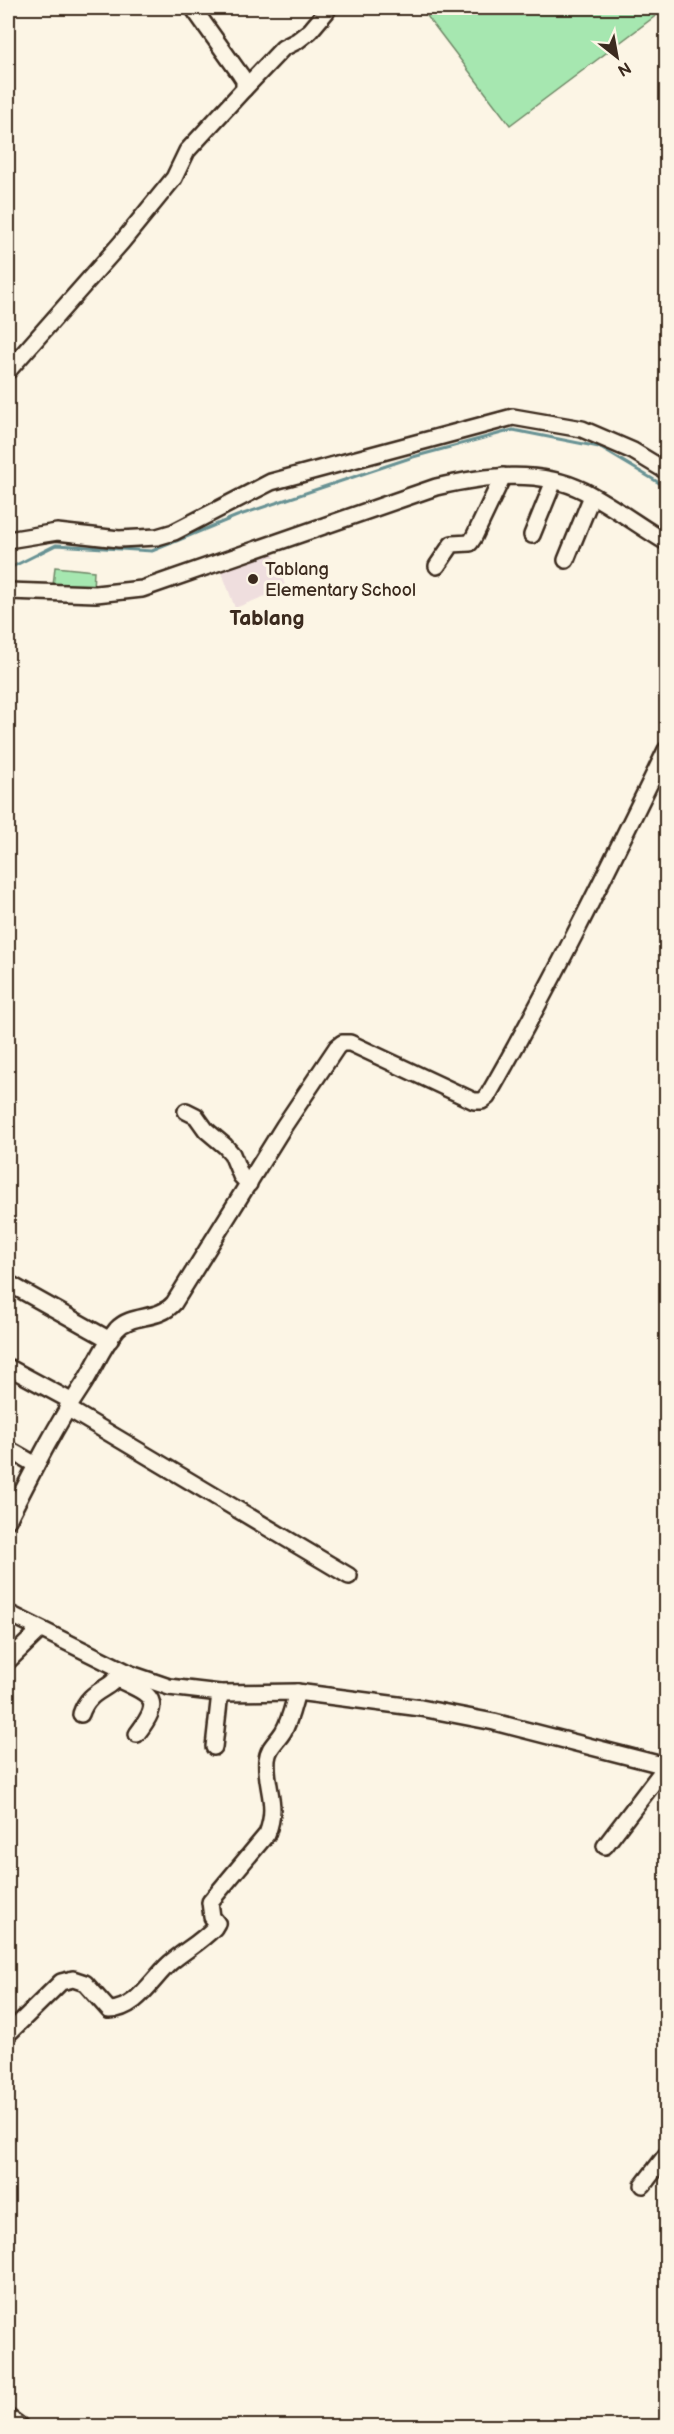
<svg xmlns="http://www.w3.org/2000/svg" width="674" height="2434" viewBox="0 0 674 2434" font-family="'Balsamiq Sans',sans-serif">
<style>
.built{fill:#efdede}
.green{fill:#a6e7b0;stroke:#708867;stroke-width:1.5}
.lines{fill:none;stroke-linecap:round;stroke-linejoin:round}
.stream{stroke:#689294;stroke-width:3}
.minor-casing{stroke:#3b2a1e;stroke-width:20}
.minor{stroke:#fcf5e5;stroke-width:15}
.poi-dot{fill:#3b2a1e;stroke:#fcf5e5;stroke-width:2}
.labels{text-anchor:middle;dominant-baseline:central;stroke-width:6;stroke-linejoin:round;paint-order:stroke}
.poi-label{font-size:18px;fill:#3b2a1e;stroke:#fcf5e5;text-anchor:start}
.quarter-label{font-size:21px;font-weight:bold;fill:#3b2a1e;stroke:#fcf5e5}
</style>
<rect width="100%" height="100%" fill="#fcf5e5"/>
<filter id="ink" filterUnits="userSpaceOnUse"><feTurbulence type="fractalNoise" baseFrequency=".0167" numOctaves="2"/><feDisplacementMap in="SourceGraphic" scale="12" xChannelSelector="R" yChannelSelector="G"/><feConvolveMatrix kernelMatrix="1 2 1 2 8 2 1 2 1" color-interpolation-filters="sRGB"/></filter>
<g filter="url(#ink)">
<path class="built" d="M272,549L286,588L235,608L221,570Z"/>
<g class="green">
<path d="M421,8H666L510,125Z"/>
<path d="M55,567L94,571L93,590L53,586Z"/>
</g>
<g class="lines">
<path class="stream" d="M8,569L56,545L152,551L237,516L413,457L513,430L599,447L666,487"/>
<defs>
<g id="minor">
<path d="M244,89L283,48L297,41L310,31L327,11"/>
<path d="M8,371L121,243L174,178L187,151L244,89V80L240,74L193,8"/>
<path d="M532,535L554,481"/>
<path d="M8,540L57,532L119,539L157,537L174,532L271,482L513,417L582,429L633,451L666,471"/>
<path d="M566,560L592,496"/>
<path d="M437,566L452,544L470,543L474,537L503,476"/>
<path d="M8,591L96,594L142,589L436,487C483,476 539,468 584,491C613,506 639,526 666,542"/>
<path d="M186,1111L196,1116L206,1130L225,1146L232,1154L241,1176L249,1184"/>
<path d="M8,1283L110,1340"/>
<path d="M8,1367L71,1401"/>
<path d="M67,1408L349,1576"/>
<path d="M8,1449L36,1465"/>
<path d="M8,1520C31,1475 53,1430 81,1388C94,1369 102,1347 117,1329C132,1313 159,1321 174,1303L284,1126L337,1047L342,1043H350L474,1101H482L487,1097C552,984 609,867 666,750"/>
<path d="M8,1613L131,1674L169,1687L220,1693L297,1692L421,1708L494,1722L666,1766L605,1846"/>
<path d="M8,1661L40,1630"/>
<path d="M117,1679C152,1695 164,1699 137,1734"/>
<path d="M81,1714C90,1687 111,1692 120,1672"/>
<path d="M214,1747L220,1693"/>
<path d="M8,2034L61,1982L73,1979L85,1983L109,2010C137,2009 151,1980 170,1963C184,1951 201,1942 214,1928L217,1923L212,1917L210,1902L267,1834C279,1803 265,1788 267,1760C268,1747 277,1742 283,1732C290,1721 293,1705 297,1692"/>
<path d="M643,2185L666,2155"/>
<path d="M8,2417L20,2426"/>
</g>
</defs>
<use href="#minor" class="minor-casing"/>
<use href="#minor" class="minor"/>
</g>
</g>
<circle class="poi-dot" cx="253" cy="579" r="6"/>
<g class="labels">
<g class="poi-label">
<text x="265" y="569">Tablang<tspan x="265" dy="21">Elementary School</tspan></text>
</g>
<g class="quarter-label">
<text x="267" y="618">Tablang</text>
</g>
</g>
<rect width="674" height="2434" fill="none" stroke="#fcf5e5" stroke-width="30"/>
<rect x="15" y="15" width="644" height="2404" fill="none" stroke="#3b2a1e" stroke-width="2" filter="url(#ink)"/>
<g transform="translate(617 57) rotate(149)" stroke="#fcf5e5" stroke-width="4.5" paint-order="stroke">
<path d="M0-4.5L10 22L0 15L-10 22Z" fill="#3b2a1e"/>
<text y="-9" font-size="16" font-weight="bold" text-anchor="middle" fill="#3b2a1e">N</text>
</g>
</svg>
